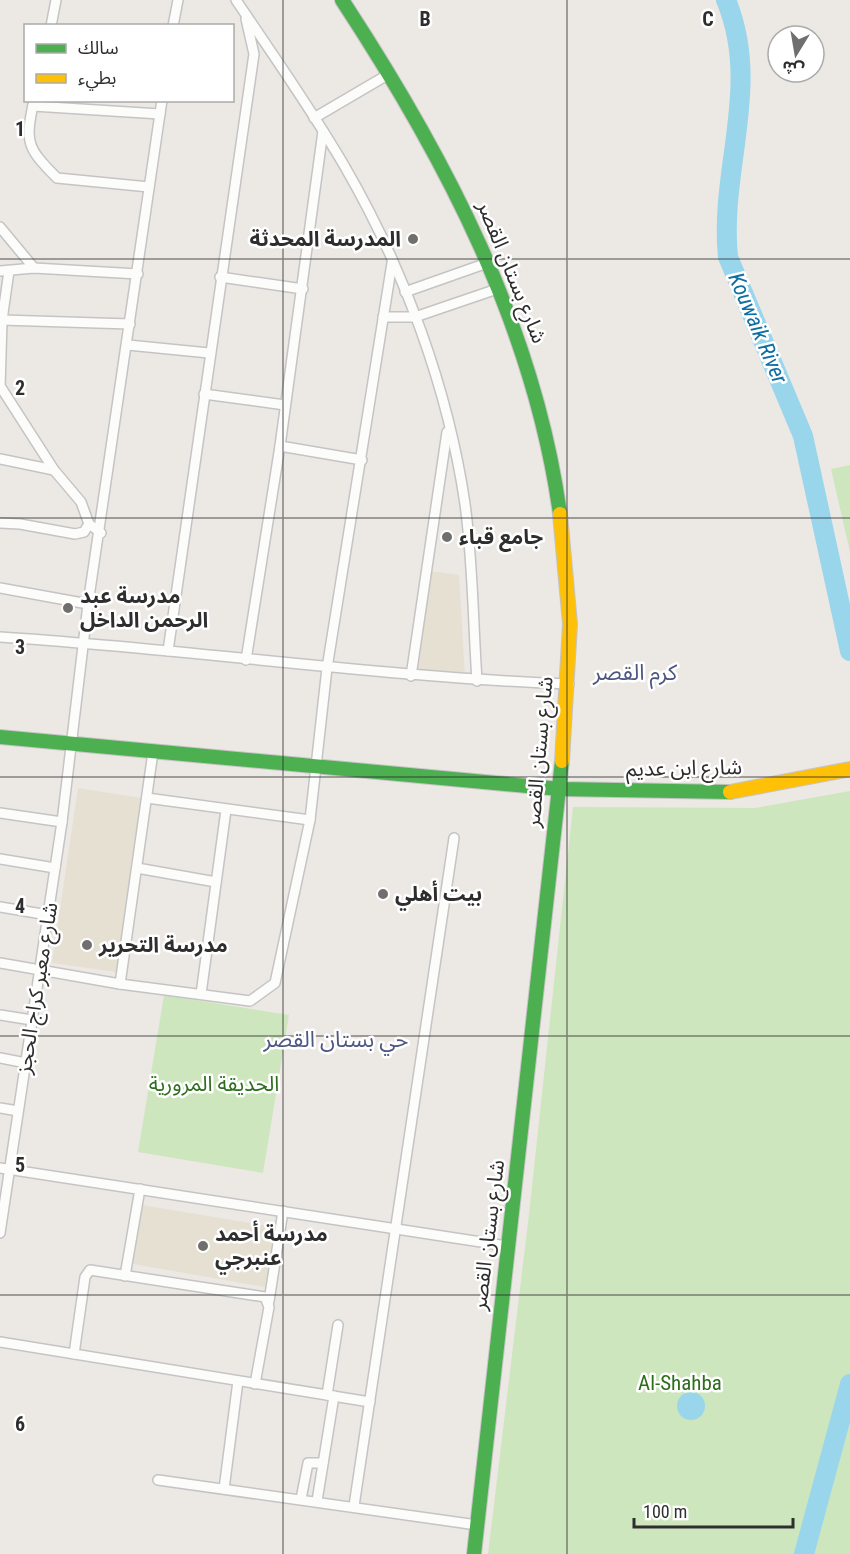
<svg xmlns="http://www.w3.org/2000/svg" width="850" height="1554" viewBox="0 0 850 1554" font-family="'Roboto Condensed','Noto Sans Arabic',sans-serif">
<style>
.education{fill:#e6e0d3}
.green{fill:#cee6be}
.water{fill:#99d6ec}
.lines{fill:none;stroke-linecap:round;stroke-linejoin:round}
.river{stroke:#99d6ec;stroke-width:20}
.street-casing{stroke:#c5c4c5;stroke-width:12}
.fast-casing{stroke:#c5c4c5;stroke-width:16}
.slow-casing{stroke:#c5c4c5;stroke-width:16}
.street{stroke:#fcfcfb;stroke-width:9}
.fast{stroke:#4caf50;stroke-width:14}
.slow{stroke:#ffc107;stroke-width:14}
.grid{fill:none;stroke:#2e2e2e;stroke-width:1.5;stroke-opacity:0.55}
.poi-dot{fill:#706f6e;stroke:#fff;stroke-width:2}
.labels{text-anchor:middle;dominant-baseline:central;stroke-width:5;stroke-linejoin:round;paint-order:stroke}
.poi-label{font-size:21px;font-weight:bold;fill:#2e2e2e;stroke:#fff;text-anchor:start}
.street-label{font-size:21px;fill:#2e2e2e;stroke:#fff}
.park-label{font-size:21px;fill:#2c6e1b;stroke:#fff}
.water-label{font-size:22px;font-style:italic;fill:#0d6fa3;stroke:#fff}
.neighbourhood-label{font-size:22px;fill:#4d5680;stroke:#fff}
.grid-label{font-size:20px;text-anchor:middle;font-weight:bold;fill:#2e2e2e;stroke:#fff;stroke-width:5;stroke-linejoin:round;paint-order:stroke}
</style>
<rect width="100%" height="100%" fill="#ece8e4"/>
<g class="education">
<path d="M430,571L459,575L465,677L415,672Z"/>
<path d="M78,788L141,798L116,972L52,963Z"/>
<path d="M142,1205L274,1227L265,1287L133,1264Z"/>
</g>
<g class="green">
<path d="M850,465V552L831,469Z"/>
<path d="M850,791V1554H488L529,1214L573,807L755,808Z"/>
<path d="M164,995L289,1015L263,1173L138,1152Z"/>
</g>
<circle class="water" cx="691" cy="1406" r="14"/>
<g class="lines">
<g class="river">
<path d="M726,0C762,87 719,168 728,257L803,436L850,651"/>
<path d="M804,1554L850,1384"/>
</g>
<defs>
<g id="street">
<path d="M236,0C273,55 312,110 345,167C404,269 448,388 465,504C473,562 473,622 477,681"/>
<path d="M51,26L56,0"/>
<path d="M173,26L178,0"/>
<path d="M34,100C25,142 26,147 57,178L149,187"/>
<path d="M33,106L160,114"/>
<path d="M314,118L389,74"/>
<path d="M0,227L34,268"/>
<path d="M0,271L34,268L138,274"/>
<path d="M220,277L303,289"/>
<path d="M405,292L490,262"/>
<path d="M383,317H415L500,288"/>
<path d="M2,320L130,324"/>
<path d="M128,345L209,353"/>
<path d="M0,386L54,470L81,502L89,524L101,533"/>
<path d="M0,388L2,320L9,271"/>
<path d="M204,394L285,405"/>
<path d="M280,446L362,460"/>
<path d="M0,459L54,470"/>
<path d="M0,523L20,524L75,534L84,532L89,524"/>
<path d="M0,588L88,604"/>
<path d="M0,637C190,649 378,677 569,684"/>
<path d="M168,651L254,54L246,19"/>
<path d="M246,660L280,446L323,131"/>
<path d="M411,676L447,432"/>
<path d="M147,798L310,820"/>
<path d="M0,813L62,822"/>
<path d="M0,859L55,868"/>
<path d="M137,868L216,882"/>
<path d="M0,907L48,915"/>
<path d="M0,963L120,984L250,1001L275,983L310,820L327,668L392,263"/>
<path d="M120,984L153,752"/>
<path d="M201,994L226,810"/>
<path d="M0,1015L32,1020"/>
<path d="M0,1058L26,1063"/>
<path d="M0,1108L18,1111"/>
<path d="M0,1168L507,1246"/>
<path d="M0,1233L62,822L88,604L162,100"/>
<path d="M125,1276L140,1189"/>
<path d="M269,1301L283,1211"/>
<path d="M0,1342L370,1402"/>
<path d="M74,1354L85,1277L90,1270L265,1297L269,1307L255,1384"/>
<path d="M327,1395L338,1325"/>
<path d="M158,1480L477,1525"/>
<path d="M224,1489L238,1381"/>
<path d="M301,1499L308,1463H323"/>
<path d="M317,1501L334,1396"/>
<path d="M354,1506L454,838"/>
</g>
<g id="fast">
<path d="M342,0C445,157 534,326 560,514"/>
<path d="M0,737L560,789L730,792"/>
<path d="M474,1554L562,761"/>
</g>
<g id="slow">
<path d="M560,514L570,624L562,761"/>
<path d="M730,792L850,769"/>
</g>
</defs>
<use href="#street" class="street-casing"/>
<use href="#fast" class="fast-casing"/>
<use href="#slow" class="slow-casing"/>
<use href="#street" class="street"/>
<use href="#fast" class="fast"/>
<use href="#slow" class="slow"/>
</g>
<path class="grid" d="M283,0V1554M567,0V1554M0,259H850M0,518H850M0,777H850M0,1036H850M0,1295H850"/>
<g class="poi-dot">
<circle cx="413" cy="239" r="6"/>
<circle cx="447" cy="537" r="6"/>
<circle cx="68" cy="608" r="6"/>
<circle cx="383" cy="894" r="6"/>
<circle cx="87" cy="945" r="6"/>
<circle cx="203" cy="1246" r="6"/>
</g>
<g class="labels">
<g class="poi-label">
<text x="401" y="239" text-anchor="end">المدرسة المحدثة</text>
<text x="459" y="537">جامع قباء</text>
<text x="80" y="596">مدرسة عبد<tspan x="80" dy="24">الرحمن الداخل</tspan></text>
<text x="395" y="894">بيت أهلي</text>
<text x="99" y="945">مدرسة التحرير</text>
<text x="215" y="1234">مدرسة أحمد<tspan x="215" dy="24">عنبرجي</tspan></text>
</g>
<g class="street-label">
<text transform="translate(512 272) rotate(68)">شارع بستان القصر</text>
<text transform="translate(539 752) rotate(-85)">شارع بستان القصر</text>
<text transform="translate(684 768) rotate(-1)">شارع ابن عديم</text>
<text transform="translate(37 988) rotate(-81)">شارع معبر كراج الحجز</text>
<text transform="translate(488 1235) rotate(-83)">شارع بستان القصر</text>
</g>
<g class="park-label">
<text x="214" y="1084">الحديقة المرورية</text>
<text x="680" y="1383">Al-Shahba</text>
</g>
<g class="water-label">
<text transform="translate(758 328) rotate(67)">Kouwaik River</text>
</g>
<g class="neighbourhood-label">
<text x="635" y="672">كرم القصر</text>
<text x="336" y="1039">حي بستان القصر</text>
</g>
</g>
<g class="grid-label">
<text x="425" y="26">B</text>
<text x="708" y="26">C</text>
<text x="20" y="136">1</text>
<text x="20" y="395">2</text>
<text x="20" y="654">3</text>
<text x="20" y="913">4</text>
<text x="20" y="1172">5</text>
<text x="20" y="1431">6</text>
</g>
<rect x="24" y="24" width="210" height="78" fill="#ffffff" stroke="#ababab" stroke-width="1.5"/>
<rect x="36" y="44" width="30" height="9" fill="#4caf50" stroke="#ababab" stroke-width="1.5"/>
<text x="78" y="54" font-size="18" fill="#2e2e2e">سالك</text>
<rect x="36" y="74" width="30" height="9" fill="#ffc107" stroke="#ababab" stroke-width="1.5"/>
<text x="78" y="84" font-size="18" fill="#2e2e2e">بطيء</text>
<g transform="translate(796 54) rotate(191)"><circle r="28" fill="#ffffff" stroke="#ababab" stroke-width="1.5"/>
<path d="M0-4.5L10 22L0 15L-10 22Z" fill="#706f6e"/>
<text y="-9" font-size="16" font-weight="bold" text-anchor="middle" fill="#2e2e2e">ش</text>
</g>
<path d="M634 1518v9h159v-9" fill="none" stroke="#2e2e2e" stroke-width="3"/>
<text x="643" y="1518" font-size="18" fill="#2e2e2e" stroke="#ffffff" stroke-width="4.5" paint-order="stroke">100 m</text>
</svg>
